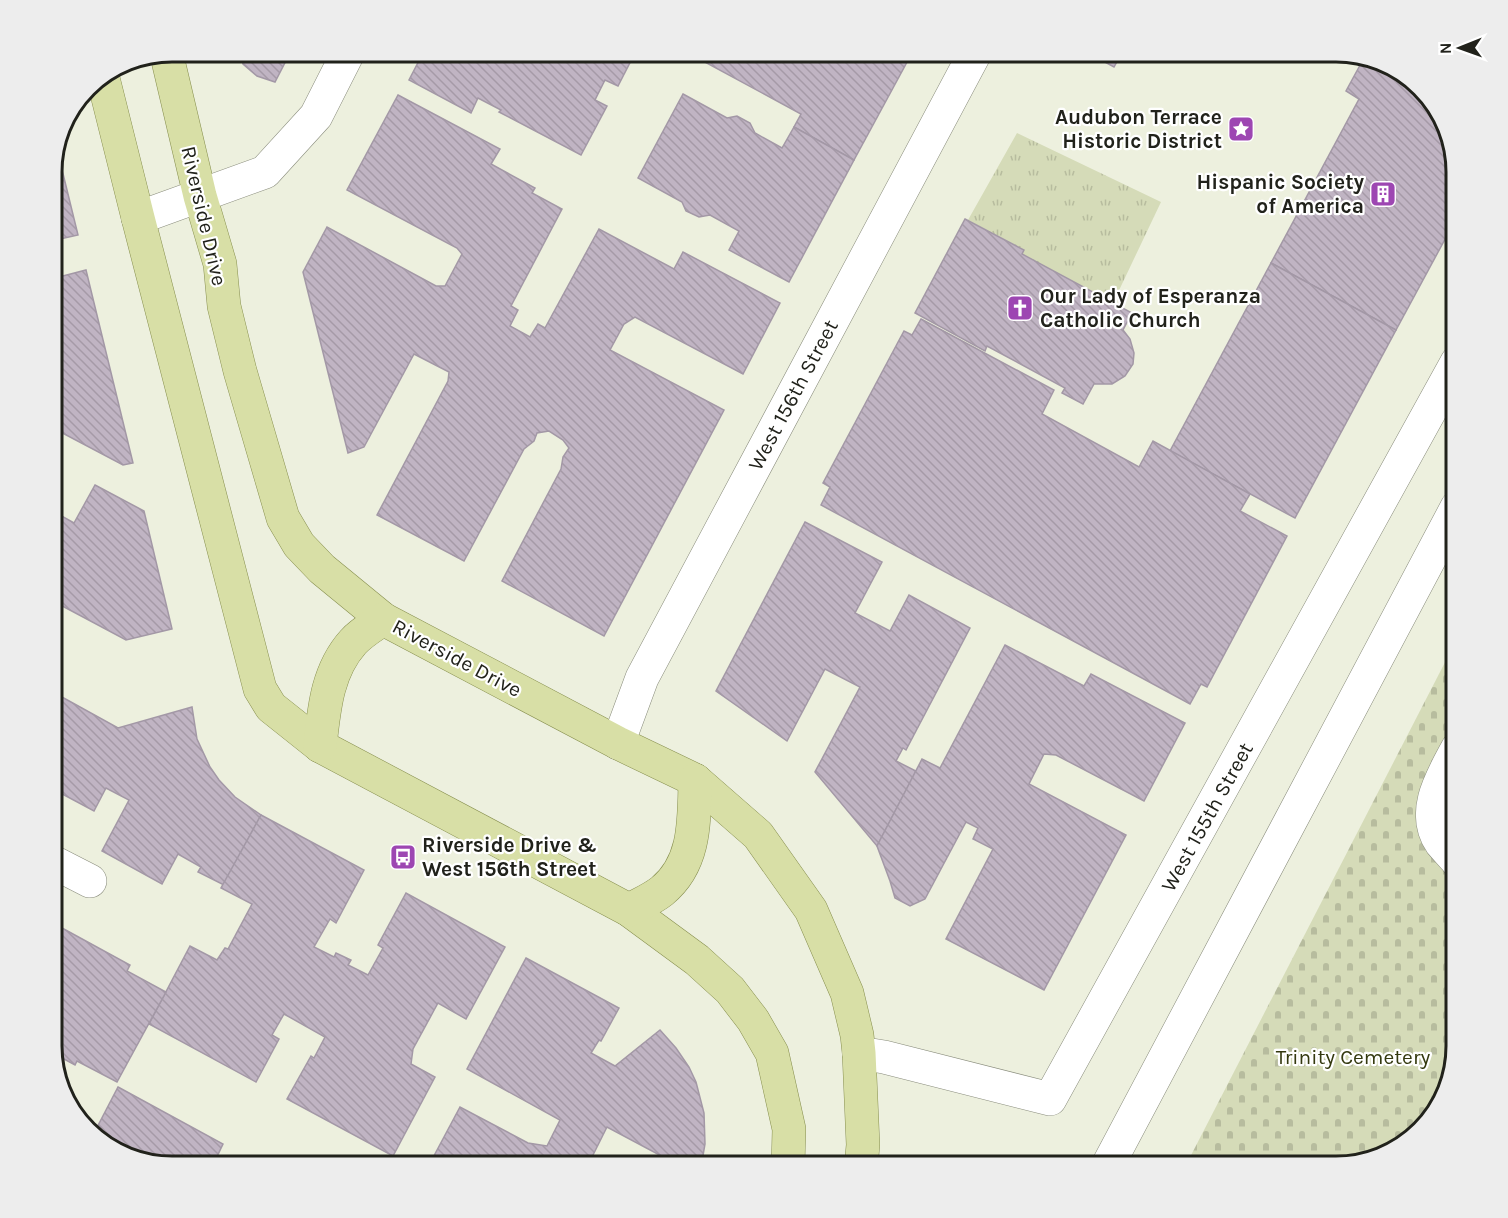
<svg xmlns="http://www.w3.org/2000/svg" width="1508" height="1218" viewBox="0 0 1508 1218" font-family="Karla,sans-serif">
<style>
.grass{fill:url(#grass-tufts)}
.cemetery{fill:url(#cemetery-stones)}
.building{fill:url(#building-back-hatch);stroke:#a398a6;stroke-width:1.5}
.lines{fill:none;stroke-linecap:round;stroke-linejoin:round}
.minor-casing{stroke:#898c7c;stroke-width:34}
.major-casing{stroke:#878f4f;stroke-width:34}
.minor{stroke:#fff;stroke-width:33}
.major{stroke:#d8dfa6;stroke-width:33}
.labels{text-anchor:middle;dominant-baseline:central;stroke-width:4.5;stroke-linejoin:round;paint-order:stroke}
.poi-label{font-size:21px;font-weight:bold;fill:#21221b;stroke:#fff;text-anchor:end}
.street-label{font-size:21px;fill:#21221b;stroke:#fff}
.park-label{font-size:21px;fill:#34390f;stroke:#fff}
.rim{fill:none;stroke:#21221b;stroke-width:3}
</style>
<defs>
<pattern id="grass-tufts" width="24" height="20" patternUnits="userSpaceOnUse" patternTransform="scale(1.5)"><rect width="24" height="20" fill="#d5dbb8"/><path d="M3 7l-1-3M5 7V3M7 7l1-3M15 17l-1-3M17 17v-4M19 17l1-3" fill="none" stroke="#b7bc9e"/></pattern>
<pattern id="cemetery-stones" width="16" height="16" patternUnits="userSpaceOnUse" patternTransform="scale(1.5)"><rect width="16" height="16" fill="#d5dbb8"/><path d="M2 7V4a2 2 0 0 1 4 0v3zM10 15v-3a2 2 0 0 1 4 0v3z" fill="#b7bc9e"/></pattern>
<pattern id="building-back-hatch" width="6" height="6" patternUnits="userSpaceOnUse" patternTransform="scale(1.5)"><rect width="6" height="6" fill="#c0b4c3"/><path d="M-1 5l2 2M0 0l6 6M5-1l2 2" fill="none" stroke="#a59aa7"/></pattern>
</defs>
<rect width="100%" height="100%" fill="#edf0de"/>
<path class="grass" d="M1017,133L1161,202L1113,303L1022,254L1024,250L968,220Z"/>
<path class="cemetery" d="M1457,639V1047L1451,1086L1427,1126L1390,1155L1337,1167H1185Z"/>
<g class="building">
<path d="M240,51H291L275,82L257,76L243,64Z"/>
<path d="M424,51L434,52L636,51L618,86L605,80L595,100L607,106L581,155L499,112L501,110L478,98L471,113L409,80Z"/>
<path d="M706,51H820L834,58L838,51H913L854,160L794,127L801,114L701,60Z"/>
<path d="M1092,51H1123L1114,67L1101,60L1103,57Z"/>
<path d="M1365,56L1383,60L1416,81L1445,118L1457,171V217L1396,330L1271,263L1359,99L1346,91Z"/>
<path d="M683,94L727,118L737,116L750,123L755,133L782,148L794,127L854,160L789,282L729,250L739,231L710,215L699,217L686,211L682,202L638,178Z"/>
<path d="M398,95L500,149L491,164L535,188L532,193L562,209L511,306L518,310L510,326L530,337L538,324L545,328L599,229L674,269L683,252L780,303L743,374L635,317L624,324L610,350L724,410L604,636L502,581L561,469L563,457L569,448L563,440L549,431L537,433L534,441L524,449L464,561L377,515L448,381L449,372L414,354L364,447L348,453L303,272L327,227L436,286H445L462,254L457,248L347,190Z"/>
<path d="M56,145L78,235L51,241V163Z"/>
<path d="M965,219L1024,250L1022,254L1132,313L1123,330L1130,339L1134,353L1133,364L1125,376L1112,384H1094L1083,404L1062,393L1065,388L987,346L985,351L915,313Z"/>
<path d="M1271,263L1396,330L1295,518L1170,451Z"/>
<path d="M86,270L133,463L123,465L51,427V279Z"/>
<path d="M921,319L1054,390L1042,414L1139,467L1153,441L1250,494L1240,511L1287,536L1207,687L1201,684L1190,704L821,505L830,487L823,483L897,344L904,331L912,335Z"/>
<path d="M95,485L144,511L172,629L126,640L51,600V510L74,523Z"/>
<path d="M805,522L882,562L855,613L890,631L909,595L970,628L906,750L903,748L896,761L916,771L877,846L815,772L860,687L825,669L787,741L716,691Z"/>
<path d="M1005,645L1084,686L1091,674L1185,723L1144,801L1056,755L1044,754L1029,784L1126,835L1044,990L946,939L993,849L973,839L978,828L966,822L925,899L910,906L895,898L890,881L877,846L922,759L940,768Z"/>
<path d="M51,691L118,728L192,707L197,739L210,767L219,780L235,797L261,815L224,885L198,872L201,867L178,854L162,884L102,851L129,800L106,788L94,811L51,788Z"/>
<path d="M261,815L364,870L336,923L330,919L314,947L334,957L336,953L351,960L348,965L368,975L383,948L378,945L406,893L505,947L466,1019L438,1003L432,1014L413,1049L411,1064L435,1077L393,1156L287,1099L311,1056L314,1058L325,1037L284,1014L272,1035L279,1039L256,1082L149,1024L190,946L217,960L225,948L228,949L252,904L221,888Z"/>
<path d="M51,922L130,965L127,971L166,992L117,1082L77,1061L75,1065L51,1052Z"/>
<path d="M526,958L619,1008L601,1041L599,1040L591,1053L615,1066L660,1030L676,1048L689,1067L696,1082L704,1113L705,1144L701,1167H682L607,1127L587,1167H428L460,1107L528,1143L547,1146L560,1120L467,1069Z"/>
<path d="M118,1087L223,1144L212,1167H171L125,1158L92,1137Z"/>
<path d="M255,1160L268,1167H251Z"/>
</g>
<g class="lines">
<defs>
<g id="minor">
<path d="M138,218L265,172L316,116L349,51"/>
<path d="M618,743L642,678L976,51"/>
<path d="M51,861L90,881"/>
<path d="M1457,861C1452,855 1446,849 1441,843C1420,812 1442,777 1457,749"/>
<path d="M859,1053L884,1057L1050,1099L1457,362"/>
<path d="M1107,1167L1457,507"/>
</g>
<g id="major">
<path d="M166,52L200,196L220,264L224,306L240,371L283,518L299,545L322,569L383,619L618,743L695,780L758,835L811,910L847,993L857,1035L859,1053L863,1145L861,1167"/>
<path d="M102,74L138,218L260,689L271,707L320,746L629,910L697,960L730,990L753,1020L772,1053L789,1129L788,1167"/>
<path d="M320,746C324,709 327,671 353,642C361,633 373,626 383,619"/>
<path d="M629,910C640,904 652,899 662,891C696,863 694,821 695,780"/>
</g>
</defs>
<use href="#minor" class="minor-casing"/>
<use href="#major" class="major-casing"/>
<use href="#minor" class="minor"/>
<use href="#major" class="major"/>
</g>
<defs>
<symbol id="sight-square" viewBox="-11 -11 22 22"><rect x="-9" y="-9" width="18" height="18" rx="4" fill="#9d46b2" stroke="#fff"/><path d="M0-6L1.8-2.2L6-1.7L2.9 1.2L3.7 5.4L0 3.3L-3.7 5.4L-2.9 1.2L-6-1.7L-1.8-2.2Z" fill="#fff"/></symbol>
<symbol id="building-square" viewBox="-11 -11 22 22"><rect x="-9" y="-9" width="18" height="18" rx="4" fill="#9d46b2" stroke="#fff"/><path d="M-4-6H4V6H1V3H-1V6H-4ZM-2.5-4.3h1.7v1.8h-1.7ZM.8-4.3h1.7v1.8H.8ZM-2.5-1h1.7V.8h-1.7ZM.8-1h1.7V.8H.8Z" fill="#fff"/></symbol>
<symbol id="church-square" viewBox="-11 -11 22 22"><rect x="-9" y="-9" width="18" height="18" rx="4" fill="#9d46b2" stroke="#fff"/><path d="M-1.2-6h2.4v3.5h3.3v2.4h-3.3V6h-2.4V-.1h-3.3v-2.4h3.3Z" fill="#fff"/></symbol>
<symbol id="bus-square" viewBox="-11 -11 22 22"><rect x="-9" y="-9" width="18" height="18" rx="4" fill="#9d46b2" stroke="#fff"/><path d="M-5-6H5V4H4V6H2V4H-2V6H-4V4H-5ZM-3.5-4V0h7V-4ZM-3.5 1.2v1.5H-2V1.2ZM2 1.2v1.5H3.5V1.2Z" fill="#fff"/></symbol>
</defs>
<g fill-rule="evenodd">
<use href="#sight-square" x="1226" y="114" width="30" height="30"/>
<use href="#building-square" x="1368" y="179" width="30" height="30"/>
<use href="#church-square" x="1005" y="293" width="30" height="30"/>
<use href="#bus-square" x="388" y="842" width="30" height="30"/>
</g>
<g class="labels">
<g class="poi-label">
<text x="1222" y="117">Audubon Terrace<tspan x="1222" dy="24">Historic District</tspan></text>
<text x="1364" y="182">Hispanic Society<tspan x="1364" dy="24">of America</tspan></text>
<text x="1040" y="296" text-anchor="start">Our Lady of Esperanza<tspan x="1040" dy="24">Catholic Church</tspan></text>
<text x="422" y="845" text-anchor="start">Riverside Drive &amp;<tspan x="422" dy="24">West 156th Street</tspan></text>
</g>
<g class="street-label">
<text transform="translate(204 216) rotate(77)">Riverside Drive</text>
<text transform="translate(793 395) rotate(-62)">West 156th Street</text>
<text transform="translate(457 658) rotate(28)">Riverside Drive</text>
<text transform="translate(1207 817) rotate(-61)">West 155th Street</text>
</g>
<g class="park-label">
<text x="1353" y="1057">Trinity Cemetery</text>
</g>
</g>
<path d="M0 0H1508V1218H0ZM172 62H1336A110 110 0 0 1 1446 172V1046A110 110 0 0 1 1336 1156H172A110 110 0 0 1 62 1046V172A110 110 0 0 1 172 62Z" fill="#ededed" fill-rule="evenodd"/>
<path class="rim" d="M172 62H1336A110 110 0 0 1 1446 172V1046A110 110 0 0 1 1336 1156H172A110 110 0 0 1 62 1046V172A110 110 0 0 1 172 62Z"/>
<g transform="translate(1460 48) rotate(269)" stroke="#ffffff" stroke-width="4.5" paint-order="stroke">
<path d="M0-4.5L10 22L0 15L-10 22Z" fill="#21221b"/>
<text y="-9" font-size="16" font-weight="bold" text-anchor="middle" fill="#21221b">N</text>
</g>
</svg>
